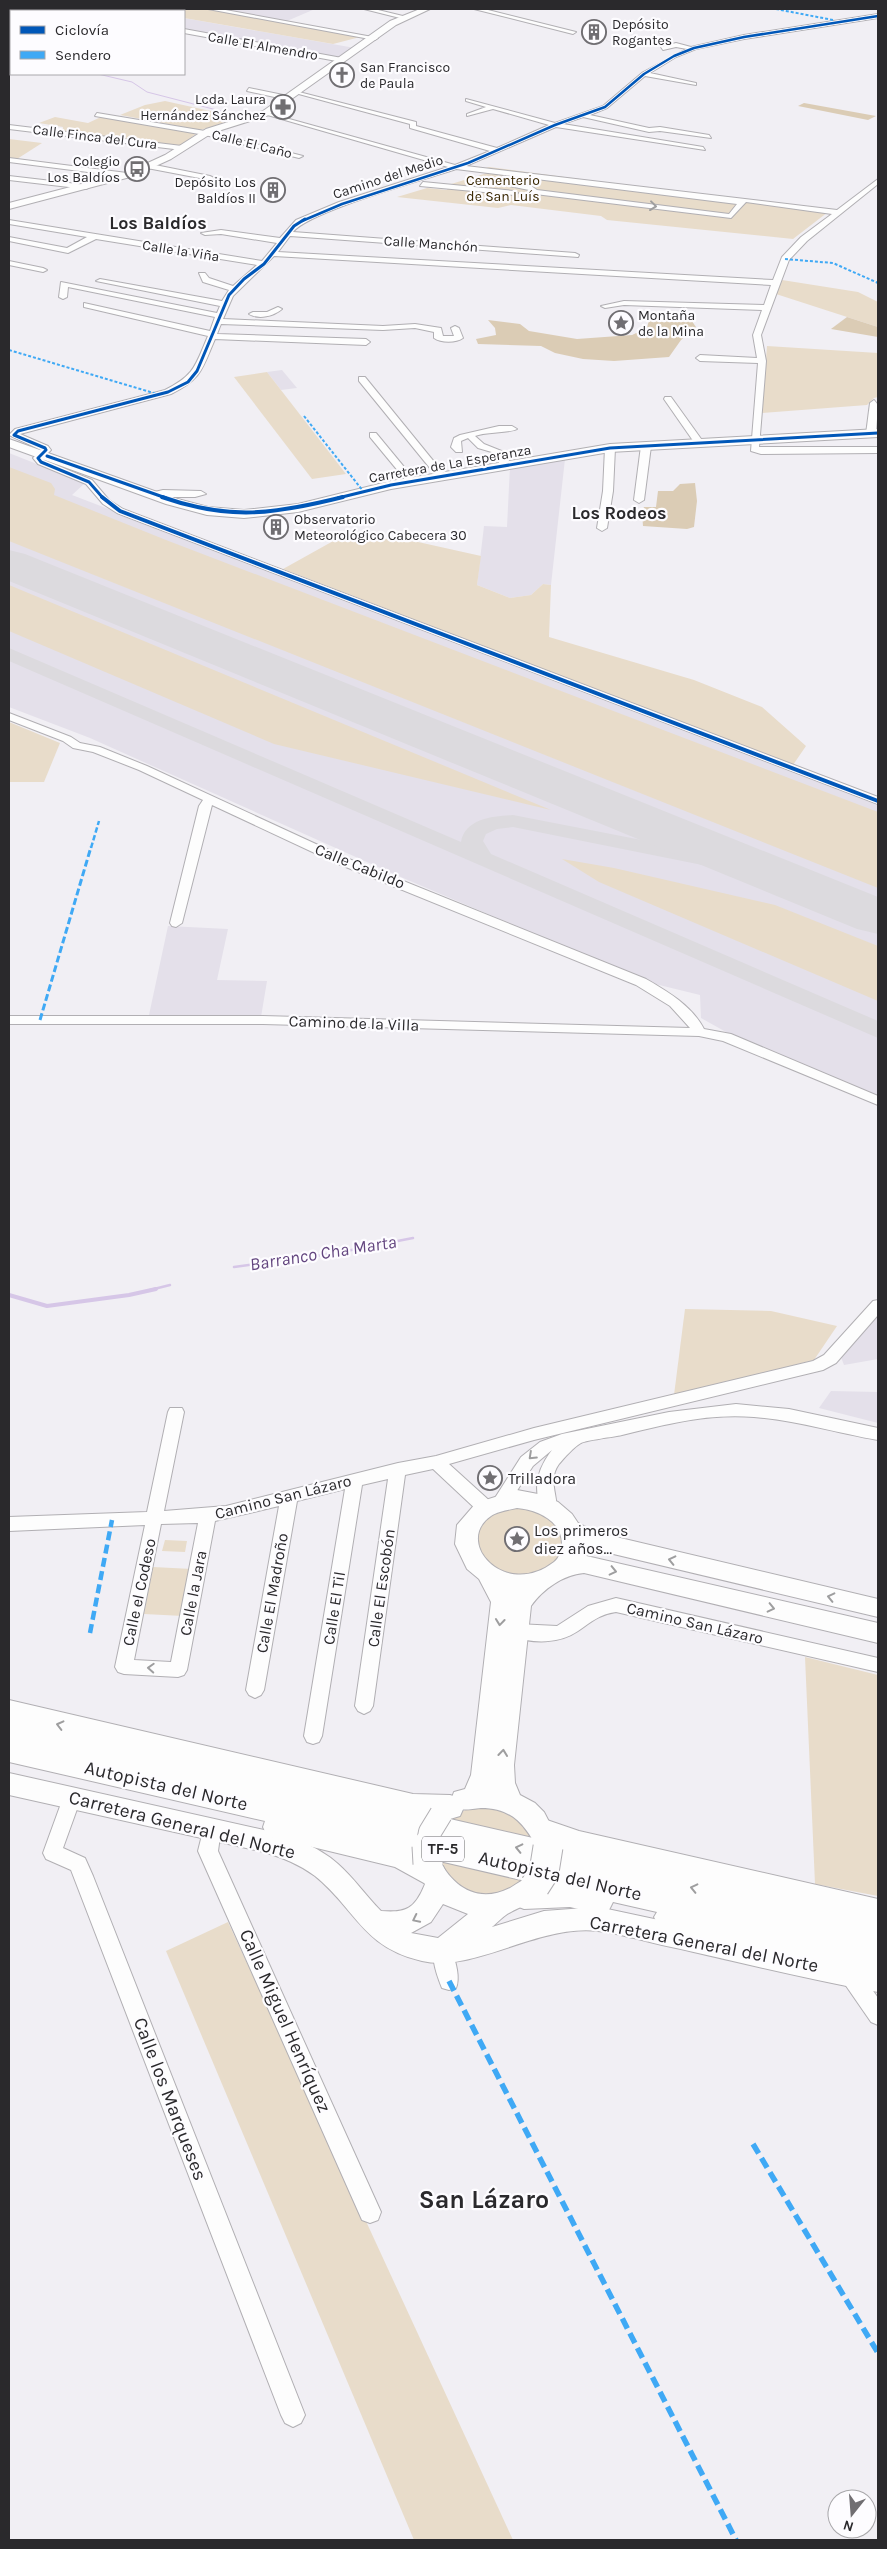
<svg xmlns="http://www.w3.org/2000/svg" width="887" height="2549" viewBox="0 0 887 2549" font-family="Karla,sans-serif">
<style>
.built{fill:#e4e0ea}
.green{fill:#e8dcca}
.forest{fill:#dbccb5}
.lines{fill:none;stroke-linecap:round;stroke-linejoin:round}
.stream-far2{stroke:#d6c6e7;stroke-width:1}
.stream-far1{stroke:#d6c6e7;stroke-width:2.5}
.stream{stroke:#d6c6e7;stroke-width:4}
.taxiway{fill:#dcdade;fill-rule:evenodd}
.runway{fill:#dcdade;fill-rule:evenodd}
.minor-casing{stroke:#b1afb3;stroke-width:2}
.major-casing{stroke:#b1afb3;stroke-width:2}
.highway-casing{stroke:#b1afb3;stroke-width:2}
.minor{fill:#fdfdfd;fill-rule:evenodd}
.major{fill:#fdfdfd;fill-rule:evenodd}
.highway{fill:#fdfdfd;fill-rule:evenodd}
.major-bridge-far1-casing{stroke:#b1afb3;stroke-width:24;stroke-linecap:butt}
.major-bridge-casing{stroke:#b1afb3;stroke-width:31;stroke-linecap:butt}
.major-bridge-far1{stroke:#fdfdfd;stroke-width:22}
.major-bridge{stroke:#fdfdfd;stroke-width:29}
.quiet-far4{stroke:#3fa9f5;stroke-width:2;stroke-dasharray:3 2;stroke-linecap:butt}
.quiet-far3{stroke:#3fa9f5;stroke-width:2.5;stroke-dasharray:5.5 2.5;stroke-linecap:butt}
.quiet-far2{stroke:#3fa9f5;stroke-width:3;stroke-dasharray:7 3;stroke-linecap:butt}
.quiet-far1{stroke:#3fa9f5;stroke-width:4.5;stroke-dasharray:9 4.5;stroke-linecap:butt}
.quiet{stroke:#3fa9f5;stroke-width:5.5;stroke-dasharray:11 5.5;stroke-linecap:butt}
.cycleway-far2-casing{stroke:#fdfcff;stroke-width:4}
.cycleway-far1-casing{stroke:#fdfcff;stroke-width:5}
.cycleway-casing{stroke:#fdfcff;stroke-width:6}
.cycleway-far2{stroke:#0057b8;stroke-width:2.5}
.cycleway-far1{stroke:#0057b8;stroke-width:3}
.cycleway{stroke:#0057b8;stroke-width:4}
.oneway{stroke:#9e9e9f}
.labels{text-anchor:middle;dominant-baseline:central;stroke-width:4.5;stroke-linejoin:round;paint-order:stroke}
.far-poi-label{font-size:14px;fill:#2a292c;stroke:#fdfcff;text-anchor:start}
.far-street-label{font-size:14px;fill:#2a292c;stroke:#fdfcff}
.far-park-label{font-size:14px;fill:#382600;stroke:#fdfcff}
.shield{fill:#fdfcff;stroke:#69686b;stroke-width:1}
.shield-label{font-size:15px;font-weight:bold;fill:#2a292c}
.street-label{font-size:16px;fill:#2a292c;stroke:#fdfcff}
.poi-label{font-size:16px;fill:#2a292c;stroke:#fdfcff;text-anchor:start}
.far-district-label{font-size:18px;font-weight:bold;fill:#2a292c;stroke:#fdfcff}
.water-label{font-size:18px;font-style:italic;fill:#63457f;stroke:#fdfcff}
.near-street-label{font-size:19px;fill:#2a292c;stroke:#fdfcff}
.near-district-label{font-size:25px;font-weight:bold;fill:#2a292c;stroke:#fdfcff}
</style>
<rect width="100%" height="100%" fill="#f1eff4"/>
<g class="built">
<path d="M236,9H315L287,21L231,11Z"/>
<path d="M184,18L355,48L338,58L184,30Z"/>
<path d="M282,370L297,388L281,390L267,372Z"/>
<path d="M9,453L85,483L72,495L878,804V1098L726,1032L701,1018L700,995L647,982L396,875L90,738L9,707Z"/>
<path d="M565,459L551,585L543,584L531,595L510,598L477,585L484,526L507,527L510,466Z"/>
<path d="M168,926L228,929L217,980L267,981L261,1017L149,1015Z"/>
<path d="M878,1314V1359L844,1365L841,1357Z"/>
<path d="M831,1391L878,1392V1423L819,1408Z"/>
</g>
<g class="green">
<path d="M132,9H205L360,37L333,44L184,18V11H146Z"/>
<path d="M165,101L242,118L200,130L120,115L145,105Z"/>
<path d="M55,117L88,123L101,117L197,133L180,146L62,131L63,127L39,123Z"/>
<path d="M9,139L42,143L17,159L9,158Z"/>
<path d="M489,167L828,212L793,239L607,220L601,216L511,205L498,208L397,197L427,188L447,190L448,185L487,173L482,169Z"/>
<path d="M782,280L858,292L878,302V327L776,294Z"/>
<path d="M767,346L878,353V397L874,398L867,405L762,413Z"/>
<path d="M267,372L346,474L312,479L234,377Z"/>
<path d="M9,467L51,483L55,489L54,495L166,540L878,812V888L9,541Z"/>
<path d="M344,535L418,542L481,556L477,585L510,598L531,595L543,584L551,585L549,637L694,680L762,707L806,746L793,765L283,569Z"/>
<path d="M9,585L551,810L274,744L9,631Z"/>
<path d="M9,722L60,743L44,782H9Z"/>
<path d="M562,859L614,868L775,905L878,946V1001L599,882Z"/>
<path d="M685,1309L771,1311L837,1326L814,1360L674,1395Z"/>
<path d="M514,1506L543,1511L562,1530V1554L555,1565L527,1577L498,1572L479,1555L475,1533L489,1514Z"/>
<path d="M165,1540L187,1541L185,1552L162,1551Z"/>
<path d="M153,1567L192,1569L183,1616L144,1614Z"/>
<path d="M805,1657L878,1675V1896L815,1884Z"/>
<path d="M475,1806L514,1812L536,1842L447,1822L454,1815Z"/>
<path d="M437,1857L528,1878C505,1899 470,1902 447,1878C443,1873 440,1864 437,1857Z"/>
<path d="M228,1922L513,2540H414L166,1951Z"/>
</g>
<g class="forest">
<path d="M804,103L876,116L868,120L798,106Z"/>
<path d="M689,317L696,327L681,340L669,357L614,361L583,359L555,353L541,346L478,344L476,339L496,335L495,328L488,320L520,324L529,331L577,339L632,335L647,328L649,320Z"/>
<path d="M847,317L878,327V337L831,329Z"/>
<path d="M695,483L697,501L694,527L687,529L643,526L642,512L644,507H656L658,491H673L680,484Z"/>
</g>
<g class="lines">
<g class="stream-far2">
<path d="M9,61H11"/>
<path d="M98,74L132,82L147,92L244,117"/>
</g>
<g class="stream-far1">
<path d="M234,1267L336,1253L413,1238"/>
<path d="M150,1290L170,1285"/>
</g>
<path class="stream" d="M9,1295L47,1306L129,1295L156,1289"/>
<path class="taxiway" d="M9,648L461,842C465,818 494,816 513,815L770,865L773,870L770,875L762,877L513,827L497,829L486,834L483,841L491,854L878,1021V1038L9,661Z"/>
<path class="runway" d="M9,550L25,554L878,897V934L857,929L9,581Z"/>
<defs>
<g id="minor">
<path d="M208,9H220L378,38L375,40Z"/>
<path d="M364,9H374L407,17L404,19Z"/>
<path d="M474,9H484L576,32L573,34Z"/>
<path d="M878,14V18L744,39L696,49L676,57L650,73L696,83V85L645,76L607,108L590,115L649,128L660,127L709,135L711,138L660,131L649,132L583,117L563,124L703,147L705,150L556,127L466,166L837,210L878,179V184L807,241L789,260L761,335L766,361L759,447H878V453L761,454L751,451L758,363L700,361L696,358L700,355L757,358L753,335L762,310L624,305L605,308L601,306L624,301L764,305L771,285L274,256L233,296L223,319L383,326L415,324L441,328L443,336H454L451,328L455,326L459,328L463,338C456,343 441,343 434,338V332L415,328L383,330L221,324L217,334L366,339L370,342L366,345L215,339C202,369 202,379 171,394L20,434L48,446L51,450L43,458L44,460L92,480L109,500L123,509L878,797V804L117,513L103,504L86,484L38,464L33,458L41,450L9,435L15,429L165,390C195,375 195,366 208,336L84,307V303L210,331L215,317L68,287L67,297L63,299L59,297L61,282L217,313L220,306L96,281L100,279L222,301L229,290L203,282L199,273H205L209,278L233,286L257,265L96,239L68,253L9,241V237L67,248L87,237L9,224V220L262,261L277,243L221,234L205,235L201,233L221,230L280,238L296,220L339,202L448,167L264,114V112L455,165L490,151L410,128V124L295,93V91L416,122V126L497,148L549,125L493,109L467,116V114L486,107L466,101V99L555,123L603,106L642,73L687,49L676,47L663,50L661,47L676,43L691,47L744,35ZM456,169L737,204L729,214L537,190L531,186L503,182L499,184L529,190L535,194L731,218L746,202L832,214L801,237L782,257L773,280L278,252L290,236L578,257L579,255L575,253L293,232C310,211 424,180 456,169Z"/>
<path d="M184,29L342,58L345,60L342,62L184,33Z"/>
<path d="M249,88L288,96L291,98L288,100L247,91Z"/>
<path d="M97,113L205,131L303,156L299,158L205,135L95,116Z"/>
<path d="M9,125L182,146L186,148L182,150L9,129Z"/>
<path d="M9,158L127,173L131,175L127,177L9,162Z"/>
<path d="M150,164L210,176L214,178L210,180L147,168Z"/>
<path d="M9,176L86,185L90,187L86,189L9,180Z"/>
<path d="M423,182L514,191L518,193L514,195L420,186Z"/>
<path d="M9,261L43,268L47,270L43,272L9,265Z"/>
<path d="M278,307L282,309C274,316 259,320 249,314L253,312H267Z"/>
<path d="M359,377H365L444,474V478H438L359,381Z"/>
<path d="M665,397H671L704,443L702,445H696L664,399Z"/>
<path d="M874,400L878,405L876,434L871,437L866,434L870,403Z"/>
<path d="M499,426H512L517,429C510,433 486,432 475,436L484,444L504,452L509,461L505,468H499V461L495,453L478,448L468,438L461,441L462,452H456L451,447L454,438L460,435Z"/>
<path d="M370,433H376L414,479V483H408L370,437Z"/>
<path d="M646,443L651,446L644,500L639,503L634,500L641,446Z"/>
<path d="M610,445L615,448L613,491L607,528L602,531L597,528L603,491L605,448Z"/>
<path d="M163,490L201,491L206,494L195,497H151L146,494Z"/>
<path d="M9,713L71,737L80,743L100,747L147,766L344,857L646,979C667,991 692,1006 704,1029L731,1034L878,1096V1105L723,1041L699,1036L263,1024H9V1016H263L690,1028L670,1006L636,985L336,863L212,805L182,923L176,927L172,926L170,923L199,806L203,800L139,770L93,752L73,748L63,741L9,720Z"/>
<path d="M878,1300V1315L836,1363L823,1370L534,1440L449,1464L492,1503L494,1508L492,1513L486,1515L480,1513L433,1469L405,1475L373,1706L370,1711L364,1714L358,1711L355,1706L388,1479L362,1485L322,1736L319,1742L313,1744L307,1742L304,1736L345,1489L297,1501L264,1690L261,1695L255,1698L249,1695L246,1690L279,1506L215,1521L187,1670L184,1675L178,1677L124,1674L118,1672L115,1667L145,1525L9,1531V1517L147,1512L168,1412L170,1408H182L184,1412L164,1511L226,1506L398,1463L436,1456L534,1428L813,1361L824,1355L873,1301ZM198,1523L171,1662L134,1660L161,1524Z"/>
<path d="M736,1404L789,1409L878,1428V1440C837,1433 796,1420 754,1417C709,1413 666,1424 622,1435C614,1437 587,1440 581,1443C574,1447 565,1457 559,1464C546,1482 561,1500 555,1512L549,1514L543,1512C532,1490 537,1469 552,1450L533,1466L507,1506L501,1507L495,1506L493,1501L521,1457L540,1442L562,1434L669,1412Z"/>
<path d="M616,1598L878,1658V1672L616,1612C600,1614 591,1622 578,1631C559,1644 533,1644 511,1636L508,1631L511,1626L517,1624L557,1626L588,1606Z"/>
<path d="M72,1790L79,1792L81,1798L63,1848L85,1858L93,1876L305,2415L301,2423L293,2427L285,2423L281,2415L71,1870L46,1859L43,1853L63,1798L65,1792Z"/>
<path d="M212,1821L219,1823L221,1829L218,1851L381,2212L378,2220L370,2223L362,2220L198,1851L205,1823Z"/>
<path d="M442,1942L449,1944C454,1956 461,1976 456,1988L449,1990L442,1988C437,1976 430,1956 435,1944Z"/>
<path d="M849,1964L856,1966L878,1998V2025L871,2022L842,1980L839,1973L842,1966Z"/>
</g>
<g id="major">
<path d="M420,9H430L396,25L269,115L212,133L171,159L134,176L9,209V203L128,172L165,155L206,129L263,111L390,21Z"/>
<path d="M878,429V437L610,452L391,489L298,512L244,518L207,515L166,504L9,447V439L174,498L208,507L244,510L298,504L391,481L610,444Z"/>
<path d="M517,1490L538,1494L558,1502L572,1514L578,1523L595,1532L878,1599V1617L584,1547L582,1555L878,1623V1643L584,1573C563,1575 543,1589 531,1606L514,1765L515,1783L520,1795L535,1803L544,1812L561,1845L557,1853L548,1856L539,1853C527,1826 513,1808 481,1808C471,1809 464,1811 454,1808L451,1800L454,1792L465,1789L471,1775L491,1602L479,1579L467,1569L455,1544L457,1525L476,1503ZM517,1508C538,1510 563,1521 562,1546C561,1552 559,1558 554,1562C505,1600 453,1542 491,1516C498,1511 509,1510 517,1508Z"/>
<path d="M9,1773L264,1830C290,1837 317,1845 338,1864C354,1878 366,1896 381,1911C406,1913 415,1909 425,1884L415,1864L419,1856L428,1852L437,1856C451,1885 476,1905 510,1888C518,1883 525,1878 534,1874L543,1878L547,1886C540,1902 525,1904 511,1912C504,1915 498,1922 492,1927L544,1911L598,1907L878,1967V1992C810,1980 743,1963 676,1948C650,1943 624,1934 598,1931C538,1924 474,1973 422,1961C362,1947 356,1909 315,1876C299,1864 283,1858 264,1852L9,1795ZM443,1904L468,1914L438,1938L411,1933L431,1922Z"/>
</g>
<path id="highway" d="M9,1700L413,1794L450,1795L460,1798L464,1807L460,1816L450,1819L533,1838L530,1832L534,1823L544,1819L579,1831L878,1899V1979L669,1931L659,1927L654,1917L657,1912L613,1902L609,1910L599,1914L570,1907L524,1909L514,1905L509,1896L514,1887L530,1882L435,1860L443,1866L447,1875L443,1884L433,1888L395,1867L267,1836L263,1827L265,1821L9,1762Z"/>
</defs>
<use href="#minor" class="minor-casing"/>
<use href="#major" class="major-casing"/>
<use href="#highway" class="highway-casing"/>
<use href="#minor" class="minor"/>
<use href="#major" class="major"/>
<use href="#highway" class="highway"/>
<defs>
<path id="major-bridge-far1" d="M427,1847L430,1832L441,1814"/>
<g id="major-bridge">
<path d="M427,1846L428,1864"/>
<path d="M535,1886L544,1872L548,1847"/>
</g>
</defs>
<use href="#major-bridge-far1" class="major-bridge-far1-casing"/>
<use href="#major-bridge" class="major-bridge-casing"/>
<use href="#major-bridge-far1" class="major-bridge-far1"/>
<use href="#major-bridge" class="major-bridge"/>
<g class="quiet-far4">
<path d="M776,9L833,20"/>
<path d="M785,259L833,263L878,283"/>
<path d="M9,350L157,394"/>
<path d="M304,416L363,491"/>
</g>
<path class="quiet-far3" d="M91,848L99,821"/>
<path class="quiet-far2" d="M40,1020L91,847"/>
<path class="quiet-far1" d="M90,1633L112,1520"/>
<g class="quiet">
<path d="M449,1981L736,2540"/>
<path d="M753,2144L878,2353"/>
</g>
<defs>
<path id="cycleway-far2" d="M302,221L342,204L468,163L555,125L605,107L644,74L674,56L694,48L744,37L878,16"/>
<g id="cycleway-far1">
<path d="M47,456L166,498"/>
<path d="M103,498L89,482L41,462L38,458L46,450L45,448L14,435L18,431L168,392L188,382L197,371L229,295L244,279L264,264L294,226L305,219"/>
<path d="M338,498L391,485L610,448L878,433"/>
</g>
<g id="cycleway">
<path d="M102,497L120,511L878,801"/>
<path d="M162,497C230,521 275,514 343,497"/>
</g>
</defs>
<use href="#cycleway-far2" class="cycleway-far2-casing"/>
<use href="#cycleway-far1" class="cycleway-far1-casing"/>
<use href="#cycleway" class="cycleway-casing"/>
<use href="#cycleway-far2" class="cycleway-far2"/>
<use href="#cycleway-far1" class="cycleway-far1"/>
<use href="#cycleway" class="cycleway"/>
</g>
<defs><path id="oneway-chevron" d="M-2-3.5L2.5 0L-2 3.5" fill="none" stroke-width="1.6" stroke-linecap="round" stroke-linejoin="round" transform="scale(1.25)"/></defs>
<g class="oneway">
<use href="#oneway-chevron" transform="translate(653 206) rotate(7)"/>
<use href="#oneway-chevron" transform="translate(532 1456) rotate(137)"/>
<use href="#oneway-chevron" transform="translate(672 1560) rotate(-167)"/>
<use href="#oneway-chevron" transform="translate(613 1571) rotate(13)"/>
<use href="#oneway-chevron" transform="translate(831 1597) rotate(-167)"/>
<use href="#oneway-chevron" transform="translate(771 1608) rotate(13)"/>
<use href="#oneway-chevron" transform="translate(500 1622) rotate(96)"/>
<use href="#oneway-chevron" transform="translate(151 1668) rotate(-177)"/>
<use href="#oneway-chevron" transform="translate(60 1725) rotate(-166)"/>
<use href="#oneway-chevron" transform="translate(503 1753) rotate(-84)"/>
<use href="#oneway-chevron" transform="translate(519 1848) rotate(-167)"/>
<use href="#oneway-chevron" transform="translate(694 1888) rotate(-167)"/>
<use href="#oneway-chevron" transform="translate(416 1919) rotate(154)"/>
</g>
<defs>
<symbol id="building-ring" viewBox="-11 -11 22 22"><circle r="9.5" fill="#fdfcff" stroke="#706e72" stroke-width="1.5"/><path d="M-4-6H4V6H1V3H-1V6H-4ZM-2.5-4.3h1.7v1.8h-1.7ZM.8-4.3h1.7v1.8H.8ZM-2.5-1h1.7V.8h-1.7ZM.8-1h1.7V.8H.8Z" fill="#706e72"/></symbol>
<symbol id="church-ring" viewBox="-11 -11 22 22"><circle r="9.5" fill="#fdfcff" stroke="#706e72" stroke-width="1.5"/><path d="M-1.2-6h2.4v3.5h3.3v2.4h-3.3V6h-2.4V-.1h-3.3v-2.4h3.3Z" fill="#706e72"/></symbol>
<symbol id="pharmacy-ring" viewBox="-11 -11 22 22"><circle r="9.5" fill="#fdfcff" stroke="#706e72" stroke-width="1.5"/><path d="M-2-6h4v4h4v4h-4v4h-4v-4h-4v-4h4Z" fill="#706e72"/></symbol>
<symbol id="bus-ring" viewBox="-11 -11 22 22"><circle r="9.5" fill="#fdfcff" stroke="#706e72" stroke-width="1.5"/><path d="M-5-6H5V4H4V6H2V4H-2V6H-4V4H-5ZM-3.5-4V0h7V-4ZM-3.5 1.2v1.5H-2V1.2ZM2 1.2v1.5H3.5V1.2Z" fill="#706e72"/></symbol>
<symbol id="sight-ring" viewBox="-11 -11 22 22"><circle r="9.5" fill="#fdfcff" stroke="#706e72" stroke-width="1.5"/><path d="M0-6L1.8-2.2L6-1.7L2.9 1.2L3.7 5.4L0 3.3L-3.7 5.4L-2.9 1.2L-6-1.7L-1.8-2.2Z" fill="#706e72"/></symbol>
</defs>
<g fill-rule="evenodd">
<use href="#building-ring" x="580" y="18" width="28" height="28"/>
<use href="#church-ring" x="328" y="61" width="28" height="28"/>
<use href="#pharmacy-ring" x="269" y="93" width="28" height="28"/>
<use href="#bus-ring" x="123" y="155" width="28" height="28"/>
<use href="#building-ring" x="259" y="176" width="28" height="28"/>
<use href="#sight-ring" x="607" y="309" width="28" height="28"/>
<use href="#building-ring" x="262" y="513" width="28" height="28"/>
<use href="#sight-ring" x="476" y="1464" width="28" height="28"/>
<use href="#sight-ring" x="503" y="1525" width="28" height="28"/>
</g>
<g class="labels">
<g class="far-poi-label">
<text x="612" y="24">Depósito<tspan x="612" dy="16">Rogantes</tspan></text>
<text x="360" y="67">San Francisco<tspan x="360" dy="16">de Paula</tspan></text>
<text x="266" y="99" text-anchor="end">Lcda. Laura<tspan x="266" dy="16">Hernández Sánchez</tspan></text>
<text x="120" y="161" text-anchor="end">Colegio<tspan x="120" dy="16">Los Baldíos</tspan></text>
<text x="256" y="182" text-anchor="end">Depósito Los<tspan x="256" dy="16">Baldíos II</tspan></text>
<text x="638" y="315">Montaña<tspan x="638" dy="16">de la Mina</tspan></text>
<text x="294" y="519">Observatorio<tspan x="294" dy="16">Meteorológico Cabecera 30</tspan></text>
</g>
<g class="far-street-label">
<text transform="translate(263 46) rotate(10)">Calle El Almendro</text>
<text transform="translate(95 137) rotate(7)">Calle Finca del Cura</text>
<text transform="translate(252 144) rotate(14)">Calle El Caño</text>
<text transform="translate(388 177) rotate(-18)">Camino del Medio</text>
<text transform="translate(431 244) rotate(4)">Calle Manchón</text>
<text transform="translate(181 251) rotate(9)">Calle la Viña</text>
<text transform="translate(450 464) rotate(-10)">Carretera de La Esperanza</text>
</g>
<g class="far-park-label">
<text x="503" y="180">Cementerio<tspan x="503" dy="16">de San Luís</tspan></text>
</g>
<rect class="shield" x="422" y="1836.5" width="42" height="25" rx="4"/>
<g class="shield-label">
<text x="443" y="1849">TF-5</text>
</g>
<g class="street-label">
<text transform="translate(360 866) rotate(22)">Calle Cabildo</text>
<text transform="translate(354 1023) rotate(2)">Camino de la Villa</text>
<text transform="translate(283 1497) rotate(-14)">Camino San Lázaro</text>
<text transform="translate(381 1588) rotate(-82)">Calle El Escobón</text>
<text transform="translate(139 1592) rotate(-78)">Calle el Codeso</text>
<text transform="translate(193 1593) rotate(-79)">Calle la Jara</text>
<text transform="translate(272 1593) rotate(-80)">Calle El Madroño</text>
<text transform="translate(334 1608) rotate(-81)">Calle El Til</text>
<text transform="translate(695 1623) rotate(13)">Camino San Lázaro</text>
</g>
<g class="poi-label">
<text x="508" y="1478">Trilladora</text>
<text x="534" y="1530">Los primeros<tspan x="534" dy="18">diez años...</tspan></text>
</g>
<g class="far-district-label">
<text x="158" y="223">Los Baldíos</text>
<text x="619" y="513">Los Rodeos</text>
</g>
<g class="water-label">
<text transform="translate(323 1253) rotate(-9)">Barranco Cha Marta</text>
</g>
<g class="near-street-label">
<text transform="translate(166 1786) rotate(13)">Autopista del Norte</text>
<text transform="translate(182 1825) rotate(14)">Carretera General del Norte</text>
<text transform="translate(560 1876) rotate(13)">Autopista del Norte</text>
<text transform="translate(704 1944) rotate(11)">Carretera General del Norte</text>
<text transform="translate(285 2021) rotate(66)">Calle Miguel Henríquez</text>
<text transform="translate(170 2099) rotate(69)">Calle los Marqueses</text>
</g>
<g class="near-district-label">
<text x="484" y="2199">San Lázaro</text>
</g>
</g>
<rect width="887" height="2549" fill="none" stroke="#2a292c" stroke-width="20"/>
<rect x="10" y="10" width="175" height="65" fill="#fdfcff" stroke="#a9a8ab"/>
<rect x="20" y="26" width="25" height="8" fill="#0057b8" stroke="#a9a8ab"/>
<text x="55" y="35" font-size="15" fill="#2a292c">Ciclovía</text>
<rect x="20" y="51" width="25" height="8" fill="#3fa9f5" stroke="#a9a8ab"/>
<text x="55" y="60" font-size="15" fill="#2a292c">Sendero</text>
<g transform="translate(852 2514) rotate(197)"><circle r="24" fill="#fdfcff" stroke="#a9a8ab"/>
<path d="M0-4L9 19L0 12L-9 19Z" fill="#706e72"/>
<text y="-8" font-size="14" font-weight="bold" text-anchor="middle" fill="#2a292c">N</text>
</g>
</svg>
